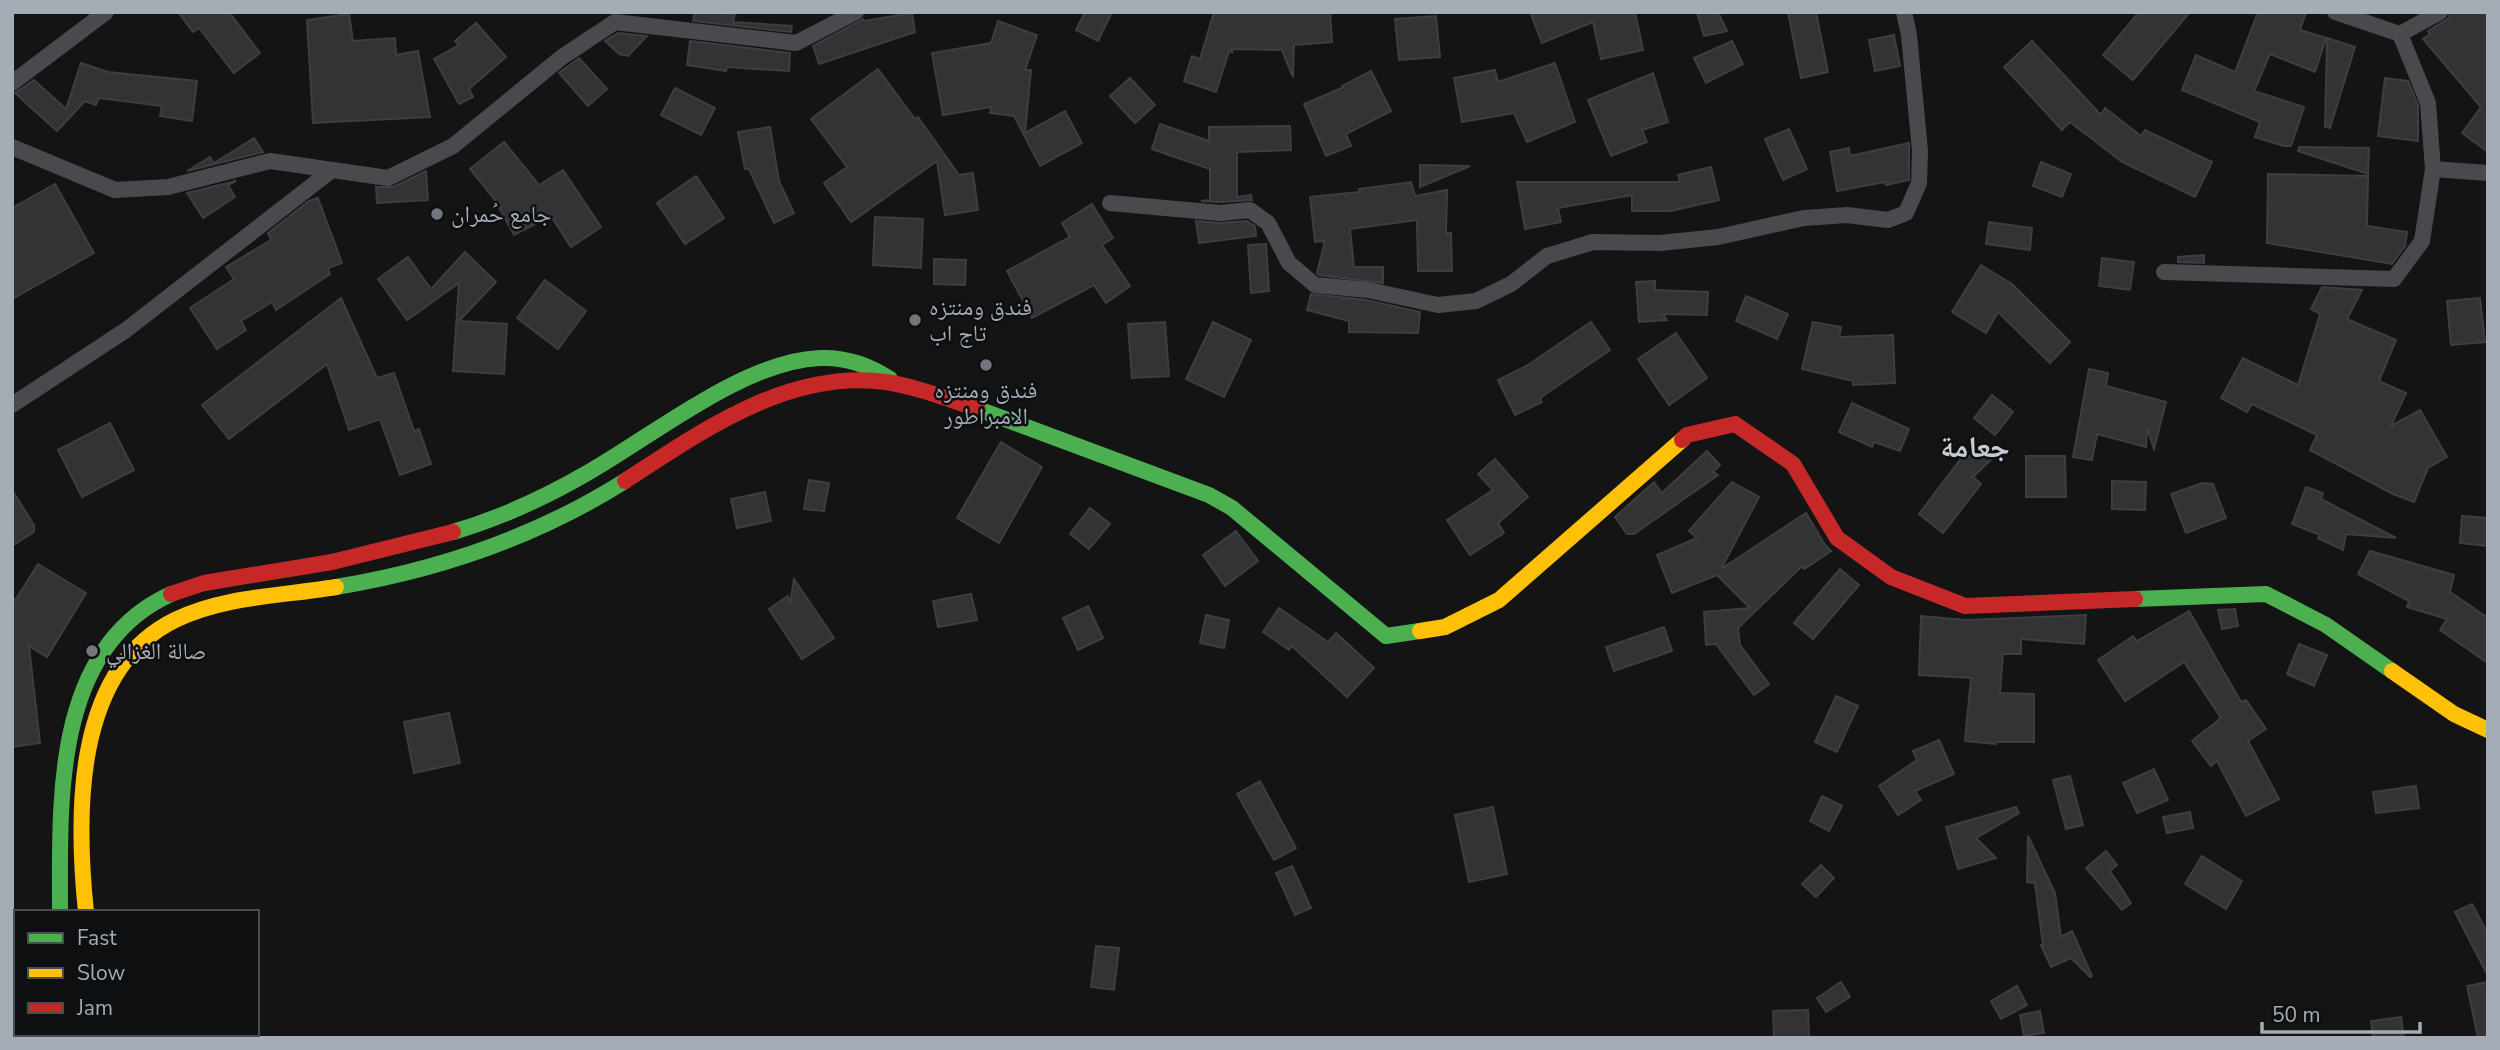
<svg xmlns="http://www.w3.org/2000/svg" width="2500" height="1050" viewBox="0 0 2500 1050" font-family="'Nunito Sans','Noto Naskh Arabic',sans-serif">
<style>
.building{fill:#333335;stroke:#3c3e40;stroke-width:2}
.lines{fill:none;stroke-linecap:round;stroke-linejoin:round}
.street{stroke:#484a4d;stroke-width:16}
.fast{stroke:#4caf50;stroke-width:16}
.slow{stroke:#ffc107;stroke-width:16}
.jam{stroke:#c62828;stroke-width:16}
.poi-dot{fill:#72777d;stroke:#0e0f10;stroke-width:2.5}
.labels{text-anchor:middle;dominant-baseline:central;stroke-width:5;stroke-linejoin:round;paint-order:stroke}
.poi-label{font-size:23px;fill:#a5acb6;stroke:#0e0f10;text-anchor:start}
.district-label{font-size:30px;font-weight:bold;fill:#c6cad2;stroke:#0e0f10}
</style>
<rect width="100%" height="100%" fill="#141414"/>
<g class="building">
<path d="M178,12H229L260,53L234,73L199,28L193,32Z"/>
<path d="M695,12L735,14L733,22L792,26L791,32L693,21Z"/>
<path d="M1085,12H1112L1098,41L1076,30Z"/>
<path d="M1214,12H1330L1332,42L1294,45L1293,77L1282,50L1232,49V52L1229,51L1216,92L1184,81L1192,56L1200,59Z"/>
<path d="M1530,12H1635L1643,50L1601,59L1593,22L1542,43Z"/>
<path d="M1697,12H1718L1727,31L1704,36Z"/>
<path d="M1788,12H1816L1828,72L1801,78Z"/>
<path d="M2139,12H2190L2133,80L2103,55Z"/>
<path d="M2258,12H2306L2300,30L2326,38L2315,72L2270,54L2254,91L2304,107L2291,146H2284L2255,137L2260,122L2182,90L2196,55L2235,72Z"/>
<path d="M2450,12H2488V152L2462,133L2481,107L2423,39L2430,34L2428,31L2449,18Z"/>
<path d="M912,13L915,32L819,64L813,46L863,19L864,21Z"/>
<path d="M349,14L353,41L395,38L396,55L418,51L430,117L313,123L307,20Z"/>
<path d="M1436,16L1440,57L1399,60L1395,19Z"/>
<path d="M998,21L1037,35L1025,70H1031L1025,133L1065,111L1082,143L1040,166L1014,116L990,113L991,107L943,115L932,53L991,43Z"/>
<path d="M476,23L506,57L469,89L473,97L459,104L434,59L459,45L455,41Z"/>
<path d="M618,33L647,36L628,56L619,54L605,41Z"/>
<path d="M1894,35L1900,66L1875,71L1869,40Z"/>
<path d="M2327,38L2355,47L2330,128L2325,127Z"/>
<path d="M690,41L790,53L789,71L727,67L726,71L687,65Z"/>
<path d="M1732,41L1743,64L1706,83L1694,58Z"/>
<path d="M2032,41L2101,115L2105,108L2141,136L2145,130L2212,162L2195,197L2122,162L2070,122L2062,130L2004,67Z"/>
<path d="M579,58L607,89L588,106L559,73Z"/>
<path d="M81,63L108,72L197,81L192,121L160,116L162,106L99,98L96,105L85,101L57,131L15,93L34,80L66,109Z"/>
<path d="M1555,63L1575,122L1527,142L1514,113L1462,122L1454,78L1495,70L1498,82Z"/>
<path d="M878,69L915,119L918,117L959,175L973,173L978,210L945,215L937,161L851,222L824,183L847,167L811,119Z"/>
<path d="M1371,71L1391,111L1346,134L1351,146L1326,156L1304,104L1342,88V86Z"/>
<path d="M1653,73L1668,122L1642,130L1647,142L1611,156L1588,100Z"/>
<path d="M1130,78L1155,105L1135,123L1110,96Z"/>
<path d="M2385,78L2408,81L2418,105V141L2378,136Z"/>
<path d="M675,88L715,108L701,135L661,115Z"/>
<path d="M1160,124L1209,141V127L1290,126L1291,150L1237,152V197L1251,195L1252,200L1220,202L1201,201L1210,200V169L1152,149Z"/>
<path d="M770,127L779,181L794,213L774,223L749,169H745L738,132Z"/>
<path d="M1789,129L1807,169L1783,180L1765,139Z"/>
<path d="M254,138L263,152L187,171L210,157L214,163Z"/>
<path d="M504,142L539,185L563,170L601,227L571,247L551,216L514,235L495,200L470,169Z"/>
<path d="M1909,143V180L1886,185L1885,182L1837,191L1830,152L1849,148L1850,156Z"/>
<path d="M2299,147L2369,148L2368,174L2298,151Z"/>
<path d="M2041,162L2071,174L2062,197L2033,186Z"/>
<path d="M1420,165L1470,166L1420,187Z"/>
<path d="M1711,167L1719,200L1671,211H1632V195L1558,208L1561,222L1525,229L1517,182H1680L1678,175Z"/>
<path d="M426,171L428,200L377,203L376,187H393Z"/>
<path d="M2268,174L2368,176L2367,226L2407,232L2405,246L2392,264L2267,243Z"/>
<path d="M696,176L724,218L685,244L657,203Z"/>
<path d="M236,181L228,185L235,197L203,218L187,193Z"/>
<path d="M1411,182L1415,196L1447,190L1446,233H1451L1452,271H1418L1417,220L1350,229L1354,267H1383V283L1319,275L1317,273L1325,241L1315,242L1310,197L1360,192L1359,189Z"/>
<path d="M55,184L94,253L12,299V208Z"/>
<path d="M318,198L342,263L328,268L330,274L276,310L272,302L241,321L246,330L217,349L190,308L234,279L226,267L271,240L268,233L309,201Z"/>
<path d="M1092,204L1113,238L1102,245L1130,286L1106,303L1094,285L1032,318L1007,271L1070,237L1062,223Z"/>
<path d="M875,217L923,219L921,268L873,265Z"/>
<path d="M1196,221L1219,223L1247,221L1255,226L1256,236L1199,243Z"/>
<path d="M1989,222L2032,228L2030,250L1986,244Z"/>
<path d="M1266,244L1269,291L1251,293L1248,245Z"/>
<path d="M465,252L496,282L459,321L507,324L504,374L453,371L459,283L407,320L378,279L408,257L431,289Z"/>
<path d="M2204,255V263L2178,262V257Z"/>
<path d="M2102,258L2134,262L2130,290L2099,286Z"/>
<path d="M934,259L966,260L965,285L934,284Z"/>
<path d="M1981,265L2012,284L2070,342L2050,363L1998,312L1986,333L1952,312Z"/>
<path d="M545,280L586,311L558,349L517,318Z"/>
<path d="M1655,281V290L1708,292L1707,315L1663,314L1667,320L1639,322L1636,282Z"/>
<path d="M2322,287L2362,290L2347,319L2396,340L2379,381L2406,393L2391,426L2420,410L2447,457L2428,468L2414,502L2393,494L2310,450L2317,435L2252,404L2247,412L2221,398L2243,358L2298,385L2320,314L2311,309Z"/>
<path d="M1311,294L1366,300L1420,312L1418,333L1349,332V321L1307,310Z"/>
<path d="M1746,296L1788,314L1777,339L1736,321Z"/>
<path d="M341,298L377,378L394,373L414,431L419,429L431,464L400,475L380,419L349,430L327,364L229,439L202,405Z"/>
<path d="M2480,298L2485,342L2451,345L2447,301Z"/>
<path d="M1165,322L1169,376L1132,378L1128,324Z"/>
<path d="M1213,322L1251,340L1224,397L1186,379Z"/>
<path d="M1591,322L1610,350L1540,398L1542,402L1515,415L1498,380L1528,365Z"/>
<path d="M1813,322L1841,327L1839,337L1893,335L1895,383L1853,385V381L1802,369Z"/>
<path d="M1676,333L1707,378L1669,405L1638,359Z"/>
<path d="M2089,369L2108,373L2106,386L2166,402L2154,449L2147,428L2146,447L2097,434L2092,460L2073,457Z"/>
<path d="M1992,395L2013,412L1995,435L1974,418Z"/>
<path d="M1852,403L1909,429L1900,451L1874,442L1872,447L1839,432Z"/>
<path d="M110,423L134,470L82,497L58,450Z"/>
<path d="M1001,442L1042,467L999,543L957,518Z"/>
<path d="M1707,451L1720,465L1713,472L1718,475L1634,534H1627L1615,517L1654,482L1662,493Z"/>
<path d="M1963,456H1995L1973,477L1981,484L1943,533L1919,514Z"/>
<path d="M2026,456H2065L2066,497H2026Z"/>
<path d="M1495,459L1528,497L1498,523L1504,533L1470,555L1447,520L1493,490L1478,474Z"/>
<path d="M809,480L829,483L824,511L804,509Z"/>
<path d="M2112,481L2146,482L2145,510L2112,509Z"/>
<path d="M1732,482L1759,497L1721,569L1806,513L1825,545L1831,551L1804,569L1802,566L1738,628L1740,645L1769,684L1754,695L1716,644L1706,645L1704,612L1750,608L1717,575L1672,593L1657,555L1697,538L1689,531Z"/>
<path d="M2202,483L2213,484L2226,518L2186,533L2171,494Z"/>
<path d="M2306,487L2323,493L2321,499L2396,538L2346,534L2343,550L2318,538L2320,535L2292,524Z"/>
<path d="M12,490L34,525V532L12,546Z"/>
<path d="M765,492L771,521L737,528L731,499Z"/>
<path d="M1090,508L1110,524L1089,549L1070,534Z"/>
<path d="M2462,516L2488,518V546L2460,543Z"/>
<path d="M1236,531L1258,561L1225,586L1203,555Z"/>
<path d="M2370,551L2454,575L2450,592L2488,618V663L2440,630L2447,619L2407,607L2409,601L2358,574Z"/>
<path d="M38,564L86,593L47,657L29,646L40,743L12,747V600L16,599Z"/>
<path d="M1840,569L1859,585L1813,639L1794,623Z"/>
<path d="M794,579L834,638L802,659L769,609L788,596L790,604Z"/>
<path d="M971,594L977,620L938,627L933,601Z"/>
<path d="M1088,606L1103,638L1078,650L1063,618Z"/>
<path d="M1279,608L1328,642L1336,633L1374,668L1347,697L1292,646L1289,650L1263,632Z"/>
<path d="M2235,609L2238,626L2222,629L2218,610Z"/>
<path d="M2189,611L2241,702L2246,700L2266,729L2248,741L2279,799L2246,816L2217,761L2211,766L2192,741L2221,718L2184,662L2125,701L2098,660L2133,636L2137,641Z"/>
<path d="M1206,615L1229,620L1224,648L1200,643Z"/>
<path d="M2086,615L2084,644L2021,639V654H2003L2000,693L2034,694V742H1997L1996,744L1965,741L1971,678L1919,675L1921,616L1966,620Z"/>
<path d="M1664,627L1672,651L1614,671L1606,647Z"/>
<path d="M2299,644L2327,655L2314,686L2287,674Z"/>
<path d="M1836,696L1858,706L1837,752L1815,742Z"/>
<path d="M449,713L460,763L414,773L404,722Z"/>
<path d="M1939,740L1954,774L1915,791L1921,800L1898,815L1879,786L1917,760L1913,751Z"/>
<path d="M2154,769L2168,800L2137,813L2123,783Z"/>
<path d="M2070,776L2083,825L2066,829L2053,780Z"/>
<path d="M1260,781L1296,848L1274,860L1237,794Z"/>
<path d="M2416,786L2419,808L2376,813L2373,792Z"/>
<path d="M1822,796L1842,806L1829,831L1810,821Z"/>
<path d="M1493,807L1507,874L1469,882L1455,815Z"/>
<path d="M2016,807L2019,813L1976,838L1996,858L1958,869L1946,827Z"/>
<path d="M2190,812L2193,828L2167,833L2163,817Z"/>
<path d="M2028,836L2055,893L2061,937L2072,931L2092,976L2090,977L2071,958L2051,967L2041,945H2043L2035,883L2027,882Z"/>
<path d="M2106,851L2117,865L2110,871L2131,903L2122,910L2086,868Z"/>
<path d="M2202,856L2242,881L2226,909L2185,884Z"/>
<path d="M1821,865L1834,878L1816,897L1802,884Z"/>
<path d="M1292,866L1311,908L1295,915L1276,873Z"/>
<path d="M2472,904L2488,934V976L2455,912Z"/>
<path d="M1096,946L1119,948L1114,990L1091,987Z"/>
<path d="M1841,982L1850,997L1826,1012L1817,998Z"/>
<path d="M2488,982V1038H2478L2467,986Z"/>
<path d="M2017,986L2027,1005L2001,1019L1991,1001Z"/>
<path d="M1808,1010L1809,1038H1774L1773,1011Z"/>
<path d="M2040,1011L2044,1033L2024,1036L2020,1015Z"/>
<path d="M2401,1017L2404,1038H2373L2371,1021Z"/>
</g>
<g class="lines">
<g class="street">
<path d="M2335,12L2400,34L2440,12"/>
<path d="M12,83L106,12"/>
<path d="M12,147L115,190L168,187L270,161L388,178L453,146L562,57L615,22L796,43L856,12"/>
<path d="M2433,169L2488,173"/>
<path d="M1110,203L1220,213L1250,210L1268,223L1289,263L1315,285L1368,290L1438,305L1476,301L1511,284L1547,256L1593,242L1660,243L1718,237L1804,218L1847,215L1888,220L1906,213L1919,183L1920,151L1909,35L1904,12"/>
<path d="M2164,272L2394,279L2422,241L2433,169L2428,103L2400,34"/>
<path d="M12,405L126,330L332,170"/>
<path d="M12,923L16,931"/>
</g>
<g class="fast">
<path d="M978,409L1209,495L1232,508L1386,636L1420,631"/>
<path d="M453,532C501,518 546,497 589,472C654,435 744,361 820,358C846,357 869,365 890,379"/>
<path d="M336,587C440,570 536,537 625,481"/>
<path d="M2135,599L2266,594L2326,625L2392,671"/>
<path d="M60,912C60,802 52,648 171,594"/>
</g>
<g class="slow">
<path d="M1420,631L1445,627L1499,600L1682,440"/>
<path d="M2392,671L2454,714L2488,730"/>
<path d="M86,912C76,816 73,670 175,620C224,596 283,596 336,587"/>
<path d="M12,1011L16,1009"/>
<path d="M20,1038L29,1034"/>
</g>
<g class="jam">
<path d="M1682,440L1687,435L1735,424L1793,464L1837,538L1891,577L1965,606L2135,599"/>
<path d="M625,481C702,431 788,369 886,382C917,387 948,399 978,409"/>
<path d="M171,594L204,583L332,562L453,532"/>
</g>
</g>
<g class="poi-dot">
<circle cx="437" cy="214" r="7"/>
<circle cx="915" cy="320" r="7"/>
<circle cx="986" cy="365" r="7"/>
<circle cx="92" cy="651" r="7"/>
</g>
<g class="labels">
<g class="poi-label">
<text x="451" y="214">جامع حُمران</text>
<text x="929" y="307">فندق ومنتزه<tspan x="929" dy="26">تاج اب</tspan></text>
<text x="986" y="390" text-anchor="middle">فندق ومنتزه<tspan x="986" dy="26">الامبراطور</tspan></text>
<text x="106" y="651">صالة الغزالي</text>
</g>
<g class="district-label">
<text x="1975" y="447">جعامة</text>
</g>
</g>
<rect width="2500" height="1050" fill="none" stroke="#a5acb6" stroke-width="28"/>
<rect x="14" y="910" width="245" height="126" fill="#0e0f10" stroke="#4a4e52" stroke-width="2"/>
<rect x="28" y="933" width="35" height="10" fill="#4caf50" stroke="#4a4e52" stroke-width="2"/>
<text x="77" y="945" font-size="21" fill="#a5acb6">Fast</text>
<rect x="28" y="968" width="35" height="10" fill="#ffc107" stroke="#4a4e52" stroke-width="2"/>
<text x="77" y="980" font-size="21" fill="#a5acb6">Slow</text>
<rect x="28" y="1003" width="35" height="10" fill="#c62828" stroke="#4a4e52" stroke-width="2"/>
<text x="77" y="1015" font-size="21" fill="#a5acb6">Jam</text>
<path d="M2262 1022v10h158v-10" fill="none" stroke="#a5acb6" stroke-width="3.5"/>
<text x="2272" y="1022" font-size="21" fill="#a5acb6" stroke="#0e0f10" stroke-width="5" paint-order="stroke">50 m</text>
</svg>
